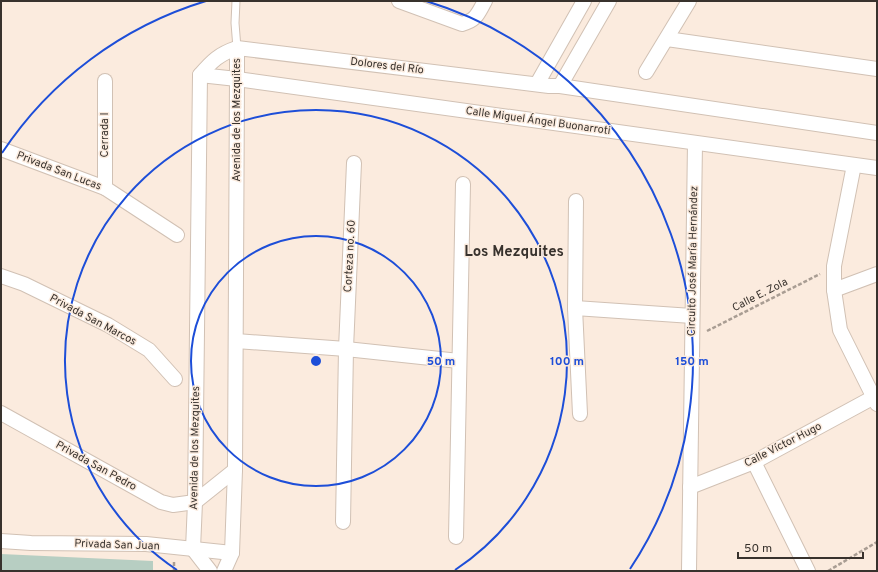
<svg xmlns="http://www.w3.org/2000/svg" width="878" height="572" viewBox="0 0 878 572" font-family="Overpass,sans-serif">
<style>
.garden{fill:#b7cec2}
.lines{fill:none;stroke-linecap:round;stroke-linejoin:round}
.service-casing{stroke:#d1c1b4;stroke-width:9}
.minor-casing{stroke:#d1c1b4;stroke-width:16}
.path{stroke:#a99d93;stroke-width:2.5;stroke-dasharray:4 2;stroke-linecap:butt}
.service{stroke:#fff;stroke-width:7}
.minor{stroke:#fff;stroke-width:14}
.ring{fill:none;stroke:#1d4ed8;stroke-width:2}
.labels{text-anchor:middle;dominant-baseline:central;stroke-width:3;stroke-linejoin:round;paint-order:stroke}
.street-label{font-size:11px;fill:#38322d;stroke:#fbebde}
.district-label{font-size:15px;font-weight:bold;fill:#38322d;stroke:#fbebde}
.centre{fill:#1d4ed8;stroke:#fbebde;stroke-width:2}
.ring-label{font-size:12px;text-anchor:middle;font-weight:bold;fill:#1d4ed8;stroke:#fbebde;stroke-width:3;stroke-linejoin:round;paint-order:stroke}
</style>
<rect width="100%" height="100%" fill="#fbebde"/>
<path class="garden" d="M1,554L153,561V571H1Z"/>
<g class="lines">
<defs>
<path id="service" d="M236,1L235,23L237,48"/>
<g id="minor">
<path d="M399,1L462,24C477,20 478,13 485,1"/>
<path d="M667,39L877,69"/>
<path d="M646,72L689,1"/>
<path d="M200,75L237,79L877,168"/>
<path d="M105,81V188"/>
<path d="M537,84L584,1"/>
<path d="M560,86L877,133"/>
<path d="M1,149L105,188L177,235"/>
<path d="M854,165L834,266V290L840,330L877,404"/>
<path d="M576,201L575,308L580,414"/>
<path d="M1,276L24,284L108,325L149,350L175,379"/>
<path d="M834,290L877,274"/>
<path d="M575,308L692,316"/>
<path d="M236,341L346,349L459,361"/>
<path d="M1,413L161,502L173,505L195,502L235,470"/>
<path d="M754,462L808,571"/>
<path d="M690,487L754,462L874,397"/>
<path d="M343,522L346,349L354,163"/>
<path d="M456,537L463,184"/>
<path d="M1,541L31,543L146,544L232,553"/>
<path d="M210,571L193,549L195,502L200,75C212,61 219,54 237,48L549,86H560L609,1"/>
<path d="M224,571L232,553L235,470L237,79V48"/>
<path d="M689,571L695,143"/>
</g>
</defs>
<use href="#service" class="service-casing"/>
<use href="#minor" class="minor-casing"/>
<g class="path">
<path d="M707,331L820,274"/>
<path d="M174,562V571"/>
<path d="M828,571L877,542"/>
</g>
<use href="#service" class="service"/>
<use href="#minor" class="minor"/>
</g>
<g class="ring">
<circle cx="316" cy="361" r="125"/>
<path d="M177 570A251 251 0 1 1 455 570"/>
<path d="M2 153A376 376 0 0 1 206 1M426 1A376 376 0 0 1 630 569"/>
</g>
<g class="labels">
<g class="street-label">
<text transform="translate(387 66) rotate(7)">Dolores del Río</text>
<text transform="translate(237 120) rotate(-90)">Avenida de los Mezquites</text>
<text transform="translate(538 121) rotate(8)">Calle Miguel Ángel Buonarroti</text>
<text transform="translate(105 135) rotate(-90)">Cerrada I</text>
<text transform="translate(59 171) rotate(21)">Privada San Lucas</text>
<text transform="translate(350 256) rotate(-87)">Corteza no. 60</text>
<text transform="translate(693 261) rotate(-89)">Circuito José María Hernández</text>
<text transform="translate(760 295) rotate(-27)">Calle E. Zola</text>
<text transform="translate(93 320) rotate(28)">Privada San Marcos</text>
<text transform="translate(783 445) rotate(-27)">Calle Víctor Hugo</text>
<text transform="translate(195 448) rotate(-89)">Avenida de los Mezquites</text>
<text transform="translate(96 466) rotate(29)">Privada San Pedro</text>
<text transform="translate(117 545) rotate(2)">Privada San Juan</text>
</g>
<g class="district-label">
<text x="514" y="252">Los Mezquites</text>
</g>
</g>
<circle cx="316" cy="361" r="6" class="centre"/>
<g class="ring-label">
<text x="441" y="365">50 m</text>
<text x="567" y="365">100 m</text>
<text x="692" y="365">150 m</text>
</g>
<rect width="878" height="572" fill="none" stroke="#38322d" stroke-width="4"/>
<path d="M738 552v6h125v-6" fill="none" stroke="#38322d" stroke-width="2"/>
<text x="744" y="552" font-size="12" fill="#38322d" stroke="#fbebde" stroke-width="3" paint-order="stroke">50 m</text>
</svg>
